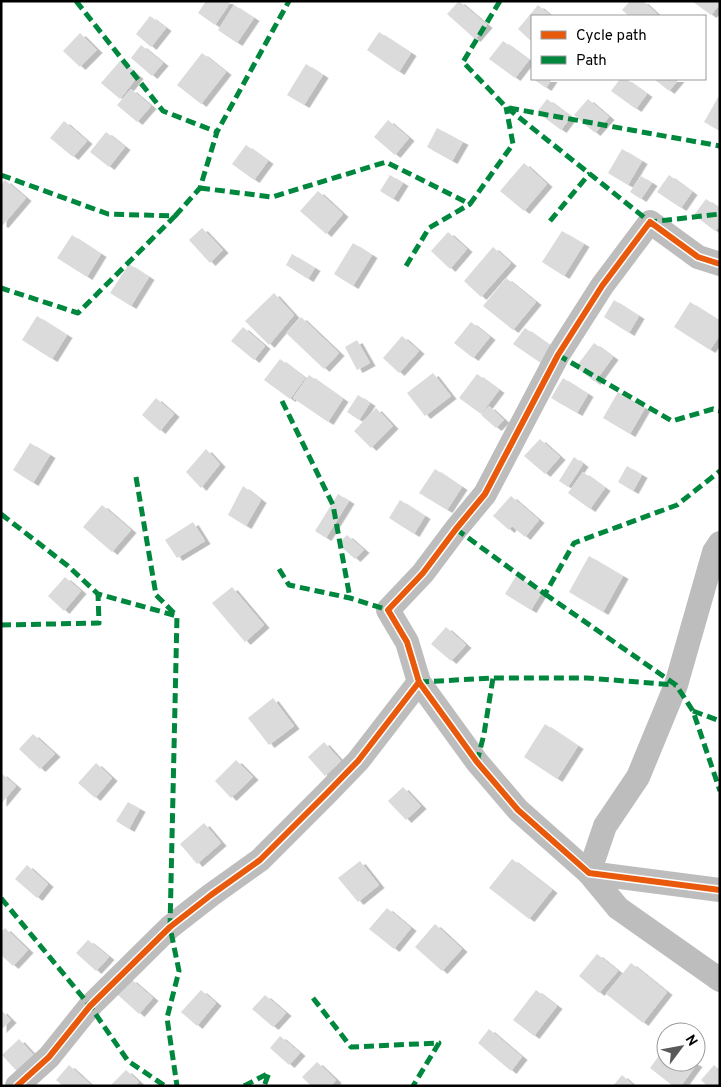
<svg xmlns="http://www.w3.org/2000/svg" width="721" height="1087" viewBox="0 0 721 1087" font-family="Overpass,sans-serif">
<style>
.building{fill:#dbdbdb;filter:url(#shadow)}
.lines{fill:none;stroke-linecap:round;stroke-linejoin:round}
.minor{stroke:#bdbdbd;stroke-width:24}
.quiet{stroke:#00873e;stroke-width:5;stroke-dasharray:10 5;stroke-linecap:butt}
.cycleway-casing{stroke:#fff;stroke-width:9}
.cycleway{stroke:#e8590c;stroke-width:6}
</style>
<defs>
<filter id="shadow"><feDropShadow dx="5.5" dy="3" stdDeviation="0" flood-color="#0004"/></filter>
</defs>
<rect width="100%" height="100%" fill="#fff"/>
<g class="building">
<path d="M206,1H227L230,3L215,25L198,13Z"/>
<path d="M459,1L487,25L475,39L447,14Z"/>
<path d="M630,1H643L658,15L629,16L622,10Z"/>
<path d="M692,1H720V4L711,15Z"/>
<path d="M234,5L254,18L237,43L218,30Z"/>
<path d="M538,5L551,16H532V42L518,29Z"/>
<path d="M150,16L166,28L151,47L136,34Z"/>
<path d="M379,32L411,53L399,72L367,50Z"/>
<path d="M80,33L97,50L80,67L63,51Z"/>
<path d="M503,41L529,60L515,78L489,59Z"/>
<path d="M141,45L163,63L152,76L131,58Z"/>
<path d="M202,53L226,72L201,104L177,85Z"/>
<path d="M120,61L138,76L120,99L101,83Z"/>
<path d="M306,64L323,75L304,105L287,95Z"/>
<path d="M533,79H552L546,88Z"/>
<path d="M620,79H626L647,94L636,109L611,91Z"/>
<path d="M654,79H679L669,91Z"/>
<path d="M131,89L151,106L137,122L117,105Z"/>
<path d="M720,94V131L704,122Z"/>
<path d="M547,99L571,117L561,130L537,112Z"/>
<path d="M588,99L609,117L595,133L574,115Z"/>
<path d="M388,120L409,138L395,155L374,137Z"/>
<path d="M64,121L87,141L73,157L50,138Z"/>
<path d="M437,128L463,142L452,161L427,147Z"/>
<path d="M106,132L125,147L109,167L90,152Z"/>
<path d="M246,145L268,161L254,180L232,164Z"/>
<path d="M622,149L642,161L628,185L608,173Z"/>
<path d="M524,163L547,184L524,211L500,191Z"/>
<path d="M390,175L403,183L393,199L380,191Z"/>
<path d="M669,175L692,192L681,208L657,192Z"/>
<path d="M641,176L652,183L641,199L630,192Z"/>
<path d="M5,180L26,198L3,225L1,224V185Z"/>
<path d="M318,191L343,214L326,234L300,211Z"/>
<path d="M706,199L720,209V225L715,231L694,215Z"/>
<path d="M202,228L223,250L210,263L189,240Z"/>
<path d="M562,231L584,244L564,276L542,262Z"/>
<path d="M448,232L467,249L450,269L431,251Z"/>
<path d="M72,235L101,254L87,277L57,258Z"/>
<path d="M353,243L372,255L353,286L334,274Z"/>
<path d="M493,247L511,263L481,297L464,281Z"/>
<path d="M292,254L315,268L308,279L286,265Z"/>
<path d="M129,264L149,277L131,306L110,293Z"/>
<path d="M506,278L536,302L513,330L483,306Z"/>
<path d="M274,293L294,315L269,345L245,321Z"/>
<path d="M614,300L639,316L629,333L604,317Z"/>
<path d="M690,302L720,321V335L710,350L674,327Z"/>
<path d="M37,316L67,335L52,359L22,340Z"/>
<path d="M301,317L339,353L324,369L286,333Z"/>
<path d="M471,322L490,337L473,358L454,343Z"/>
<path d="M243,327L265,346L254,360L231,341Z"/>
<path d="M525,328L556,350L545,366L513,344Z"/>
<path d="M402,336L419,351L399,373L383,358Z"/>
<path d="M357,340L370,363L357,370L345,347Z"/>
<path d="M594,343L613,357L595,382L576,367Z"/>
<path d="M280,359L305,378L290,399L264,380Z"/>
<path d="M433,373L451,396L425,416L407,393Z"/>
<path d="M477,374L499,390L481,414L459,398Z"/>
<path d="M309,375L343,399L328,422L293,398Z"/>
<path d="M563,378L588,394L577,413L551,398Z"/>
<path d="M618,392L645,408L630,434L603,418Z"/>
<path d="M358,395L370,403L359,420L347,412Z"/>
<path d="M156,398L174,414L160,431L142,415Z"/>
<path d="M489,406L504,420L496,428L481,415Z"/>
<path d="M376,408L393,426L371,448L354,431Z"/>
<path d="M540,439L560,457L545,474L524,456Z"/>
<path d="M30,443L50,455L33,483L13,470Z"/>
<path d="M206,449L220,464L201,488L186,472Z"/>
<path d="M574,457L583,464L568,487L559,481Z"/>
<path d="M627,466L642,475L633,491L618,482Z"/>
<path d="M435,469L462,487L447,510L419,493Z"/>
<path d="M583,472L605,488L590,509L568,493Z"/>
<path d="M243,486L261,500L246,526L228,515Z"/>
<path d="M338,494L349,501L326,538L315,531Z"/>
<path d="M511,496L539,520L525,537L512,526L509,530L493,516Z"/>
<path d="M400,500L425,516L414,534L389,518Z"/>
<path d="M102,505L131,530L112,552L83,527Z"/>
<path d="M193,522L205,541L177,558L165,540Z"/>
<path d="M347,535L364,550L355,559L338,544Z"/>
<path d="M589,556L623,576L603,612L569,592Z"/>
<path d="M516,576L542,592L531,610L505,594Z"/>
<path d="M65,577L81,591L64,611L48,596Z"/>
<path d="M232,587L264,625L245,642L212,603Z"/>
<path d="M446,627L466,645L451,661L431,644Z"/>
<path d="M273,698L294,726L269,745L248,718Z"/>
<path d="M545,724L578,746L557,779L524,757Z"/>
<path d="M33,734L55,754L40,769L19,749Z"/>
<path d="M324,742L341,761L325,776L308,757Z"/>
<path d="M236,760L253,777L231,798L215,781Z"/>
<path d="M96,763L112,778L95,798L78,783Z"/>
<path d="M1,773L16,786L1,804Z"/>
<path d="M403,787L421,806L406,820L388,801Z"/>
<path d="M128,802L140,809L129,829L116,821Z"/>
<path d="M204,823L221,843L197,864L180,844Z"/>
<path d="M512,859L552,890L529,919L489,888Z"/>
<path d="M360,861L379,885L358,902L338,878Z"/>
<path d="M27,865L48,884L37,898L15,879Z"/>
<path d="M387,908L411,928L394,949L369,929Z"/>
<path d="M435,924L462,949L442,971L415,947Z"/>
<path d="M5,928L28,950L13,966L1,955V932Z"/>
<path d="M88,940L109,957L96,971L76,953Z"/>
<path d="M597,954L618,971L599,993L579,976Z"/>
<path d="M631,963L667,992L643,1023L606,994Z"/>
<path d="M131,979L153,998L139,1014L118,995Z"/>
<path d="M201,990L216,1003L197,1026L181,1012Z"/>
<path d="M536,990L557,1006L534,1036L513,1020Z"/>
<path d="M265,995L286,1013L273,1027L252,1009Z"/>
<path d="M1,1010L11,1020L1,1030Z"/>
<path d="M489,1029L522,1057L511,1071L478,1043Z"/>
<path d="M280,1036L300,1053L289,1065L270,1048Z"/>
<path d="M19,1039L40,1062L23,1078L2,1055Z"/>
<path d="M666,1046V1062H693L697,1064L681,1086H673L650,1068Z"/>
<path d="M317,1062L336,1080L331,1086H311L302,1077Z"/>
<path d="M69,1065L92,1086H63L56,1080Z"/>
<path d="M714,1065L720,1070V1086H707L701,1080Z"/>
<path d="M126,1070L139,1082L135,1086H110Z"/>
<path d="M622,1075L634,1086H613Z"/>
</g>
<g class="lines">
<g class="minor">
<path d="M720,264L698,257L650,222L602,286L558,355L485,494L456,529L423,573L388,610L407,642L419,682L477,762L518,810L589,873L720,890"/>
<path d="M720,543L714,552L676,685L638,777L605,826L589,873L618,908L720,980"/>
<path d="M17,1086L49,1057L90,1006L170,927L211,895L260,860L327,793L358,761L419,682"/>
</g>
<g class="quiet">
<path d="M76,1L163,111L217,132"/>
<path d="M500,1L463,62L506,107L650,222L720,214"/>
<path d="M509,108L720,146"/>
<path d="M1,175L108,214L175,216L78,313L1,288"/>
<path d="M200,188L272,197L386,162L470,204L513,144L506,107"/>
<path d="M175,216L200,188L217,132L289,1"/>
<path d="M550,221L590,173"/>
<path d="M406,266L429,228L470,204"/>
<path d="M558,355L672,421L713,409L720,411"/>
<path d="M282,401L333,505L350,598"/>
<path d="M136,477L156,595L176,615"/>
<path d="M1,514L68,566L98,594L177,616L170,927L179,971L167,1018L177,1086"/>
<path d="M456,529L545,594L574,543L677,505L720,471"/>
<path d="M279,569L289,585L350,598L388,610"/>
<path d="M545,594L676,685L693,711L720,791"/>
<path d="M1,625L99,623L98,594"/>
<path d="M419,682L493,678H587L676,685"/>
<path d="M693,711L720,721"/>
<path d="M477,762L484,734L493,678"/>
<path d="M1,898L90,1006L128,1061L165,1086"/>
<path d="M313,998L351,1047L439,1043L413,1086"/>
<path d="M244,1086L269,1073L264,1086"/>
</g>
<defs>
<g id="cycleway">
<path d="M720,264L698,257L650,222L602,286L558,355L485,494L456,529L423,573L388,610L407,642L419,682L477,762L518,810L589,873L720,890"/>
<path d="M17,1086L49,1057L90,1006L170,927L211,895L260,860L327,793L358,761L419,682"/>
</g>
</defs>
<use href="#cycleway" class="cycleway-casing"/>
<use href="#cycleway" class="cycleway"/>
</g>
<rect width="721" height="1087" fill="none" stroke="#000000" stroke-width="5"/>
<rect x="531" y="15" width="175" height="65" fill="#ffffff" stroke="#999999"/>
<rect x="541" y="31" width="25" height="8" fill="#e8590c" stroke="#999999"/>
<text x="576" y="40" font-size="15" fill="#000000">Cycle path</text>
<rect x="541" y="56" width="25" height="8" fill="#00873e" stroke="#999999"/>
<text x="576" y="65" font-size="15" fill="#000000">Path</text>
<g transform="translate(681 1047) rotate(58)"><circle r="24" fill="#ffffff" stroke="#999999"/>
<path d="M0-4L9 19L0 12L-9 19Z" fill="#595959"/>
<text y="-8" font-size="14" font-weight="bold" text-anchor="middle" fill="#000000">N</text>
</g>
</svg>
